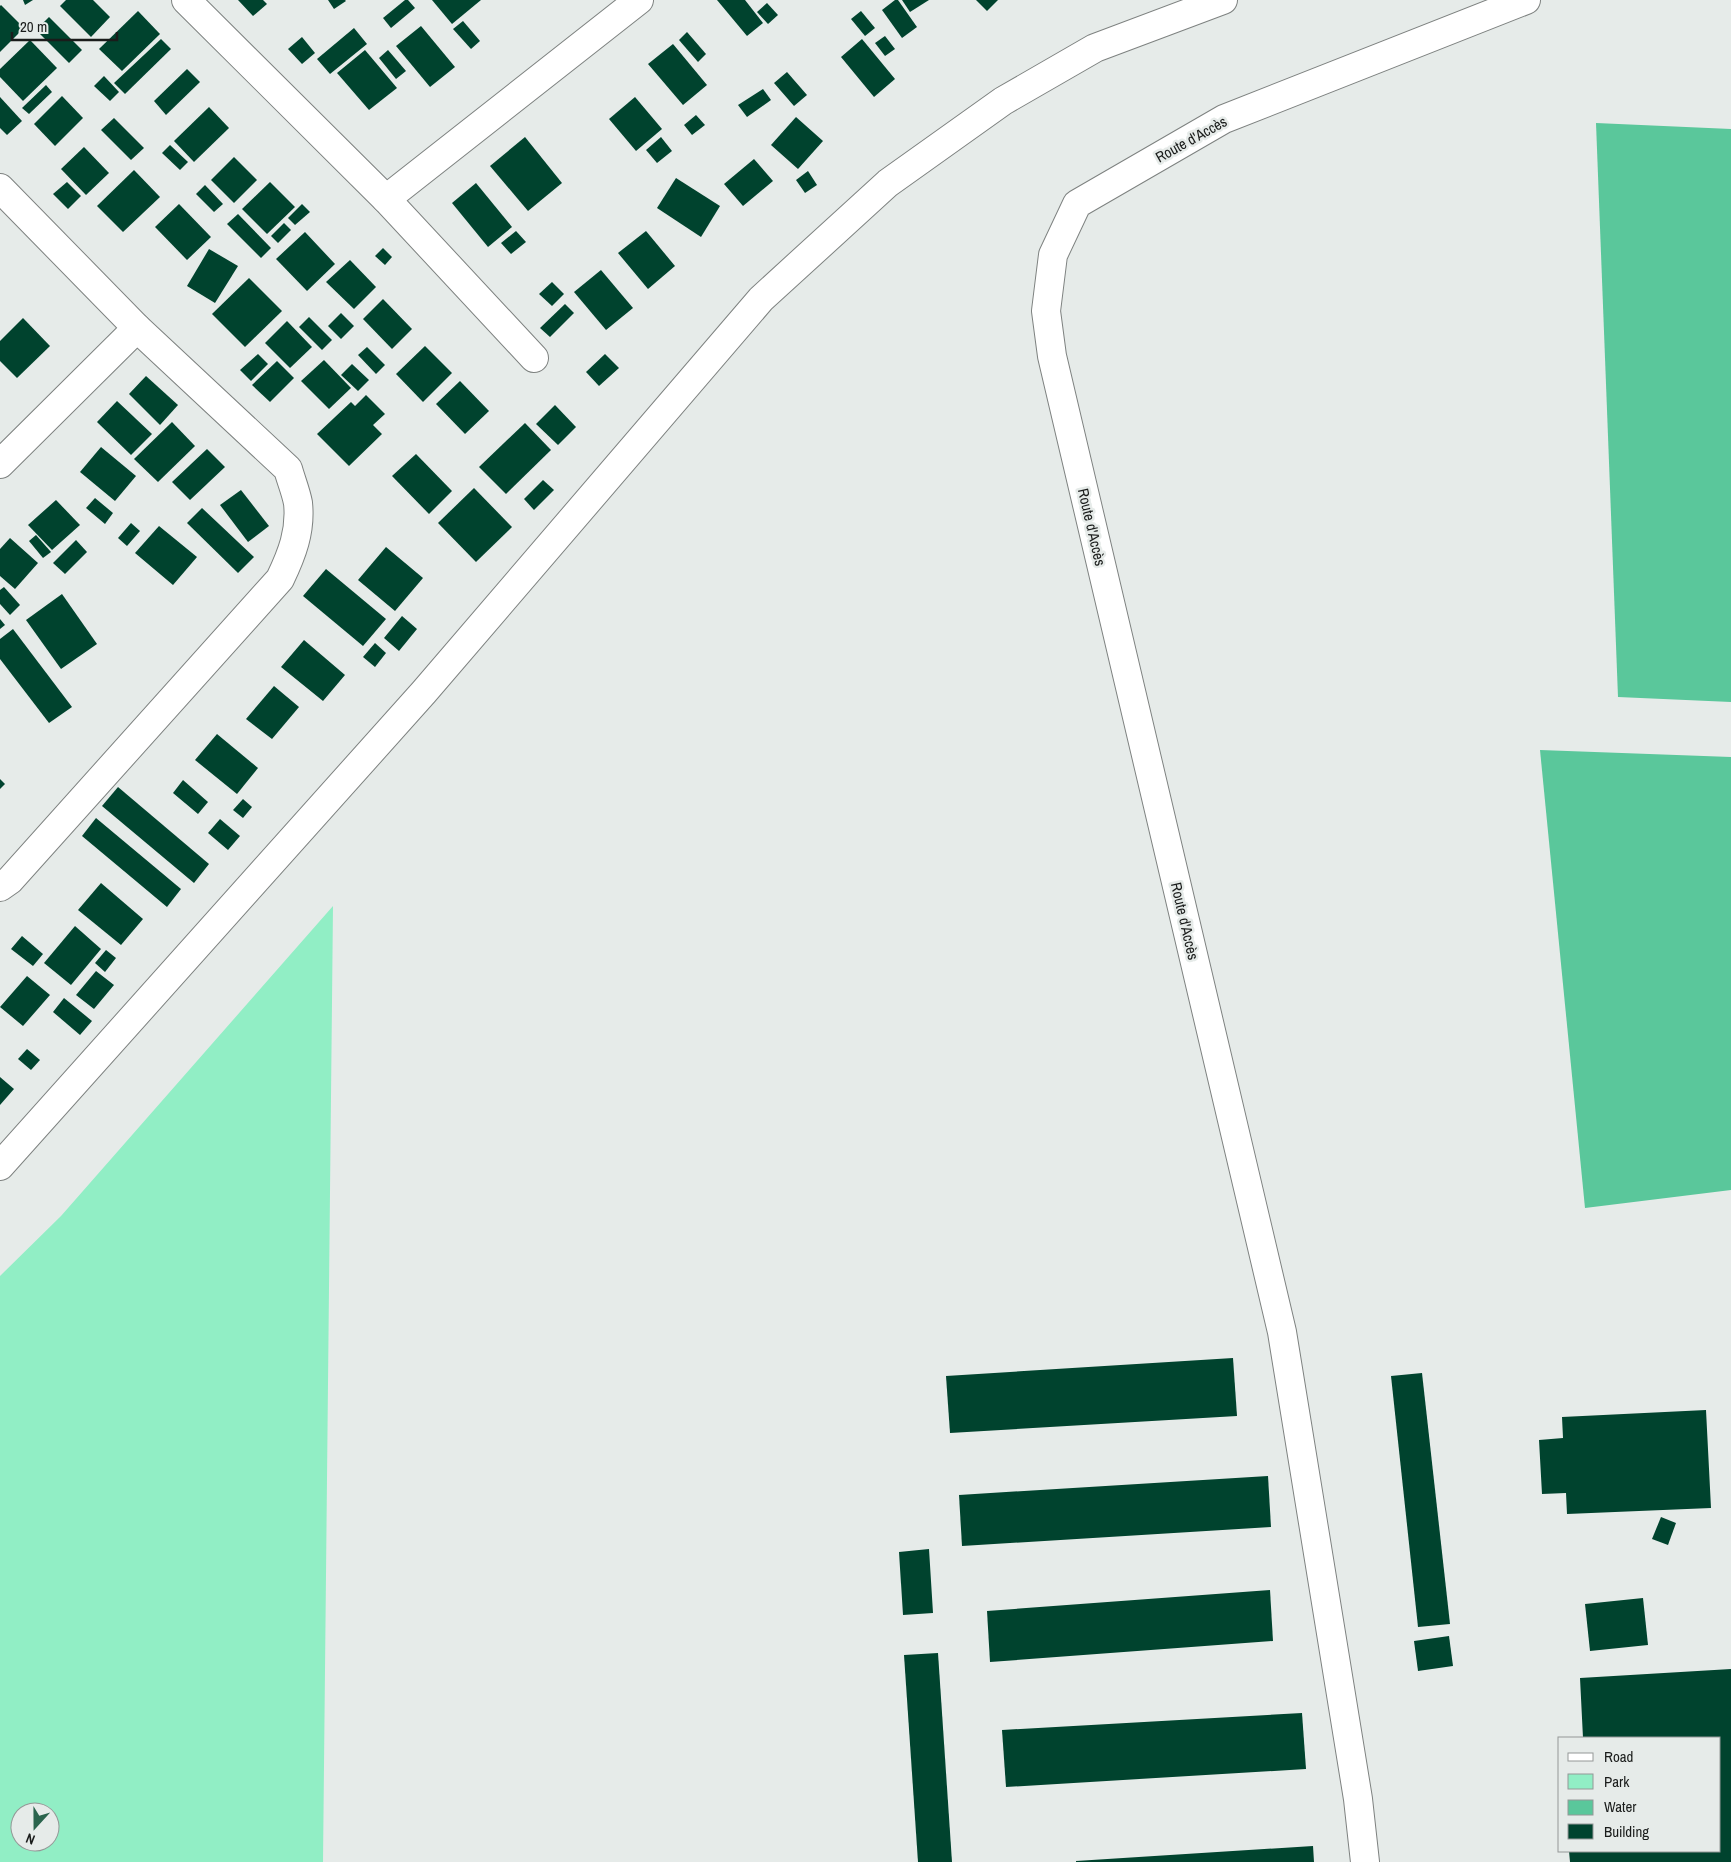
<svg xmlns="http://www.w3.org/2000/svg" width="1731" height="1862" viewBox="0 0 1731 1862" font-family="'Archivo Narrow',sans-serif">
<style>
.green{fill:#91eec5;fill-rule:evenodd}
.water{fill:#5ac79b}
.building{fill:#00432e}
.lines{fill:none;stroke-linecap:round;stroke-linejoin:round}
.minor-casing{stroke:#7e8280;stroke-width:30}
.minor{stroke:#fff;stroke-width:28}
.labels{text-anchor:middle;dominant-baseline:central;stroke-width:5;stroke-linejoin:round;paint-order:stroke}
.street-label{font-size:15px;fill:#1a1c1b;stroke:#e6ebe9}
</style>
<rect width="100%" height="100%" fill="#e6ebe9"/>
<path class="green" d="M333,906L323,1862H0V1276L61,1216ZM20,1812H50V1842H20Z"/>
<g class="water">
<path d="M1596,123L1731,129V702L1618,697Z"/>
<path d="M1540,750L1731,757V1190L1585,1208Z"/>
</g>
<g class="building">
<path d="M23,0H33L25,5Z"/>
<path d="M66,0H93L110,17L91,37L60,6Z"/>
<path d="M238,0H263L267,4L253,16Z"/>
<path d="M328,0H345L346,1L334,9Z"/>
<path d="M405,0H408L415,8L391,28L383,18Z"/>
<path d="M432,0H481L452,24Z"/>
<path d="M717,0H745L763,23L747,36Z"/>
<path d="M895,0H898L917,27L902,38L882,10Z"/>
<path d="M902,0H929L910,12Z"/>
<path d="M976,0H998L987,11Z"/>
<path d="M767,3L778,15L768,24L757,12Z"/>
<path d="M1,5L24,28L0,52V6Z"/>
<path d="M138,11L160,34L122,71L99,49Z"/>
<path d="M861,11L875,28L865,36L851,19Z"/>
<path d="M49,17L82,50L69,63L36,30Z"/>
<path d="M463,21L480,41L471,49L453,29Z"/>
<path d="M421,26L455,67L430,87L396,46Z"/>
<path d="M354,28L367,44L330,74L317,59Z"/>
<path d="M687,32L706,54L698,62L679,40Z"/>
<path d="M885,36L895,49L885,56L875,43Z"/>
<path d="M302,37L315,53L302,64L288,49Z"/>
<path d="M161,39L171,49L125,94L114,83Z"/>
<path d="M862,39L895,79L874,97L841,57Z"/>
<path d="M30,40L57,68L23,101L0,77V69Z"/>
<path d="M673,44L707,85L683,105L648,64Z"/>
<path d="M365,50L397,88L369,110L337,73Z"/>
<path d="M388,50L406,71L396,79L379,58Z"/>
<path d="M187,69L200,82L166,115L154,101Z"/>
<path d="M787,72L807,95L794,106L774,83Z"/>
<path d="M104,76L119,92L110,101L94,86Z"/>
<path d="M46,85L52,92L29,114L22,108Z"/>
<path d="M763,89L771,100L747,117L738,105Z"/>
<path d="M62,96L83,118L55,146L34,124Z"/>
<path d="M0,97L22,121L7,135L0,128Z"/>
<path d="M635,97L662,129L636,151L609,119Z"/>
<path d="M209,107L229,128L194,162L174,141Z"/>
<path d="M696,115L705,125L692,135L684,125Z"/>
<path d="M796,117L823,141L798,169L771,145Z"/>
<path d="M114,118L144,148L131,160L101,130Z"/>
<path d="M525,137L562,183L528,211L490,166Z"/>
<path d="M661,137L672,151L657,163L646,150Z"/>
<path d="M170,145L188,162L180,170L162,153Z"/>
<path d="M84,147L109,173L86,195L61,169Z"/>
<path d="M234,157L257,180L234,203L211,180Z"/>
<path d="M754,159L773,181L743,206L724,184Z"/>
<path d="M134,170L160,197L123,232L97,206Z"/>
<path d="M808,171L817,185L805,193L796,180Z"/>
<path d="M676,178L720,206L701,237L657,208Z"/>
<path d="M67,182L81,196L68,209L53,194Z"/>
<path d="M270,182L295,207L267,234L242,209Z"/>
<path d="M476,183L512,227L488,247L452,203Z"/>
<path d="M205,185L223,204L214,212L196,194Z"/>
<path d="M179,204L211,237L187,260L155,227Z"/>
<path d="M302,204L310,212L295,225L288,218Z"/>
<path d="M238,214L271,248L261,258L227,224Z"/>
<path d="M284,223L291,230L278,243L271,236Z"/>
<path d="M516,231L526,242L511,254L501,243Z"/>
<path d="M646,231L675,266L648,289L618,253Z"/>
<path d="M305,232L335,264L307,291L276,259Z"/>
<path d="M383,248L392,257L385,265L375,256Z"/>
<path d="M209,249L238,266L215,303L187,286Z"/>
<path d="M350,260L376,287L354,309L326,282Z"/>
<path d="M601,270L633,308L606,330L574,292Z"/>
<path d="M249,278L282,311L245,347L212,314Z"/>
<path d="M552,282L564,294L552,306L539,294Z"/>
<path d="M383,299L412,329L392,349L363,319Z"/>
<path d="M565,304L574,313L550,337L540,328Z"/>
<path d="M341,313L354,326L341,339L328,326Z"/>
<path d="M309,317L332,340L322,350L299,327Z"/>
<path d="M23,318L50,346L17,378L0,361V341Z"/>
<path d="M287,321L312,347L290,368L265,343Z"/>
<path d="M425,346L452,373L423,402L396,374Z"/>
<path d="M367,347L385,365L376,374L358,355Z"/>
<path d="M258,354L268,364L251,381L240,370Z"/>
<path d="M605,354L619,368L599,386L586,372Z"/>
<path d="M324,360L351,388L329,409L301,381Z"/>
<path d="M277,361L294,378L270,402L252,385Z"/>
<path d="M352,364L369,380L358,391L341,375Z"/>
<path d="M146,376L178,405L160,425L129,394Z"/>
<path d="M460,381L489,411L465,434L436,404Z"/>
<path d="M366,395L385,414L373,425L382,434L349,466L317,434L351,402L355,406Z"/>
<path d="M117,401L152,434L131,455L97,422Z"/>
<path d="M555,405L576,427L558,445L536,424Z"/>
<path d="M172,422L195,446L158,482L134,459Z"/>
<path d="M525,423L551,450L506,494L479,467Z"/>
<path d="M101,447L136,476L115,501L80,472Z"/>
<path d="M207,449L225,467L190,500L172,482Z"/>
<path d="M416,454L452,491L429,514L392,476Z"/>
<path d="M543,480L554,490L534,510L524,499Z"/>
<path d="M474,488L512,527L476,562L438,523Z"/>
<path d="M241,490L269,526L248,542L220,505Z"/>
<path d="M95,498L113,513L105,524L86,508Z"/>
<path d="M56,500L80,525L52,550L28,525Z"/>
<path d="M202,508L254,557L238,573L187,523Z"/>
<path d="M131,523L140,531L127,546L118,538Z"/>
<path d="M159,526L197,557L173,585L135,553Z"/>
<path d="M36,535L51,552L43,558L29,541Z"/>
<path d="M10,538L38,563L15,589L0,576V549Z"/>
<path d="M76,540L87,552L65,574L53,563Z"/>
<path d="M386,547L423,578L395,611L358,580Z"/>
<path d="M326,569L386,619L363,646L303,596Z"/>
<path d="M4,587L20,605L10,615L0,604V590Z"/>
<path d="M62,594L97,644L61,669L26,620Z"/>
<path d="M402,616L417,629L399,651L384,638Z"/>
<path d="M0,619L5,625L0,629Z"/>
<path d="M13,629L72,707L49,723L0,659V639Z"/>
<path d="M304,640L345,675L323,701L281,667Z"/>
<path d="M375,643L386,653L375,667L363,657Z"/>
<path d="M274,686L299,707L272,739L246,719Z"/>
<path d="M217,734L258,768L237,794L195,760Z"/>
<path d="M0,779L5,784L0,789Z"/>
<path d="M183,780L208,802L198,814L173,793Z"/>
<path d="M118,787L209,864L194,883L102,806Z"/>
<path d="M243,799L252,807L243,818L233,810Z"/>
<path d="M96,818L181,889L167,907L82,836Z"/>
<path d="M220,819L240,836L228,850L208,833Z"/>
<path d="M101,883L143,919L121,945L78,910Z"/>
<path d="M75,926L101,949L71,985L44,963Z"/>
<path d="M22,936L43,954L33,966L11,949Z"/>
<path d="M106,950L116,958L105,972L95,963Z"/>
<path d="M96,971L114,985L94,1009L76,995Z"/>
<path d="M27,976L50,995L23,1026L0,1007Z"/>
<path d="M64,998L92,1021L80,1035L53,1012Z"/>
<path d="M27,1049L40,1060L31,1070L18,1059Z"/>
<path d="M0,1077L14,1089L0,1105Z"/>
<path d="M1233,1358L1237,1416L950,1433L946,1376Z"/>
<path d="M1422,1373L1450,1624L1418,1627L1391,1376Z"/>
<path d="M1706,1410L1711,1508L1567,1514L1566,1493L1542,1494L1539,1440L1563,1438L1562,1417Z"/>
<path d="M1268,1476L1271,1527L962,1546L959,1495Z"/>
<path d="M1661,1517L1676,1523L1668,1545L1652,1539Z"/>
<path d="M929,1549L933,1613L903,1615L899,1552Z"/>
<path d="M1270,1590L1273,1641L990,1662L987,1611Z"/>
<path d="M1643,1598L1648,1645L1590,1651L1585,1604Z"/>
<path d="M1449,1636L1453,1666L1418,1671L1414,1641Z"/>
<path d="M938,1653L952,1862H918L904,1655Z"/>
<path d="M1731,1669V1862H1570L1569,1851H1720V1738H1583L1580,1678Z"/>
<path d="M1302,1713L1306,1769L1006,1787L1002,1730Z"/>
<path d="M1313,1846L1314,1862H1076V1861Z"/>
</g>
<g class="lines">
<defs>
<g id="minor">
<path d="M186,0L386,199L534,358"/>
<path d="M0,188L137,328L288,469C291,480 296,492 298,503C301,531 292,554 280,579L10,880L0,887"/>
<path d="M386,199L639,0"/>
<path d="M0,464L137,328"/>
<path d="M0,1166L424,692L761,299L888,183L1003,101L1095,48L1223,0"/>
<path d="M1365,1862L1358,1799L1282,1332L1052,356L1046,311L1053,255L1077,204L1224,119L1526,0"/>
</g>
</defs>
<use href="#minor" class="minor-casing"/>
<use href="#minor" class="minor"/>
</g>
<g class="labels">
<g class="street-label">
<text transform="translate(1191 139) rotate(-29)">Route d'Accès</text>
<text transform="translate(1092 527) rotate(77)">Route d'Accès</text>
<text transform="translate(1185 921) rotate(77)">Route d'Accès</text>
</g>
</g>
<rect x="1558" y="1737" width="162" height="115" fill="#e6ebe9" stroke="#949897"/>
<rect x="1568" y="1753" width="25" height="8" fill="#ffffff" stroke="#949897"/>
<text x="1604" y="1762" font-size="15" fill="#1a1c1b">Road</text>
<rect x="1568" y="1774" width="25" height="15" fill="#91eec5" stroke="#949897"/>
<text x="1604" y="1787" font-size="15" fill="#1a1c1b">Park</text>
<rect x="1568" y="1800" width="25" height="15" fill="#5ac79b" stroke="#949897"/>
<text x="1604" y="1812" font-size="15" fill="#1a1c1b">Water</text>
<rect x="1568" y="1824" width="25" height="15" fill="#00432e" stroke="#949897"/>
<text x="1604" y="1837" font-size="15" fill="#1a1c1b">Building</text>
<g transform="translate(35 1827) rotate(201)"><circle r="24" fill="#e6ebe9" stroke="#949897"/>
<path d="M0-4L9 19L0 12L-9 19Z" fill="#2a644d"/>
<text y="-8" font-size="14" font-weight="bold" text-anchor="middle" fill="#1a1c1b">N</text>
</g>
<path d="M12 32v8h105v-8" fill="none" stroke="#1a1c1b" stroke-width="2.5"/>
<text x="20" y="32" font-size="15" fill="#1a1c1b" stroke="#e6ebe9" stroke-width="4" paint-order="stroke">20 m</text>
</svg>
